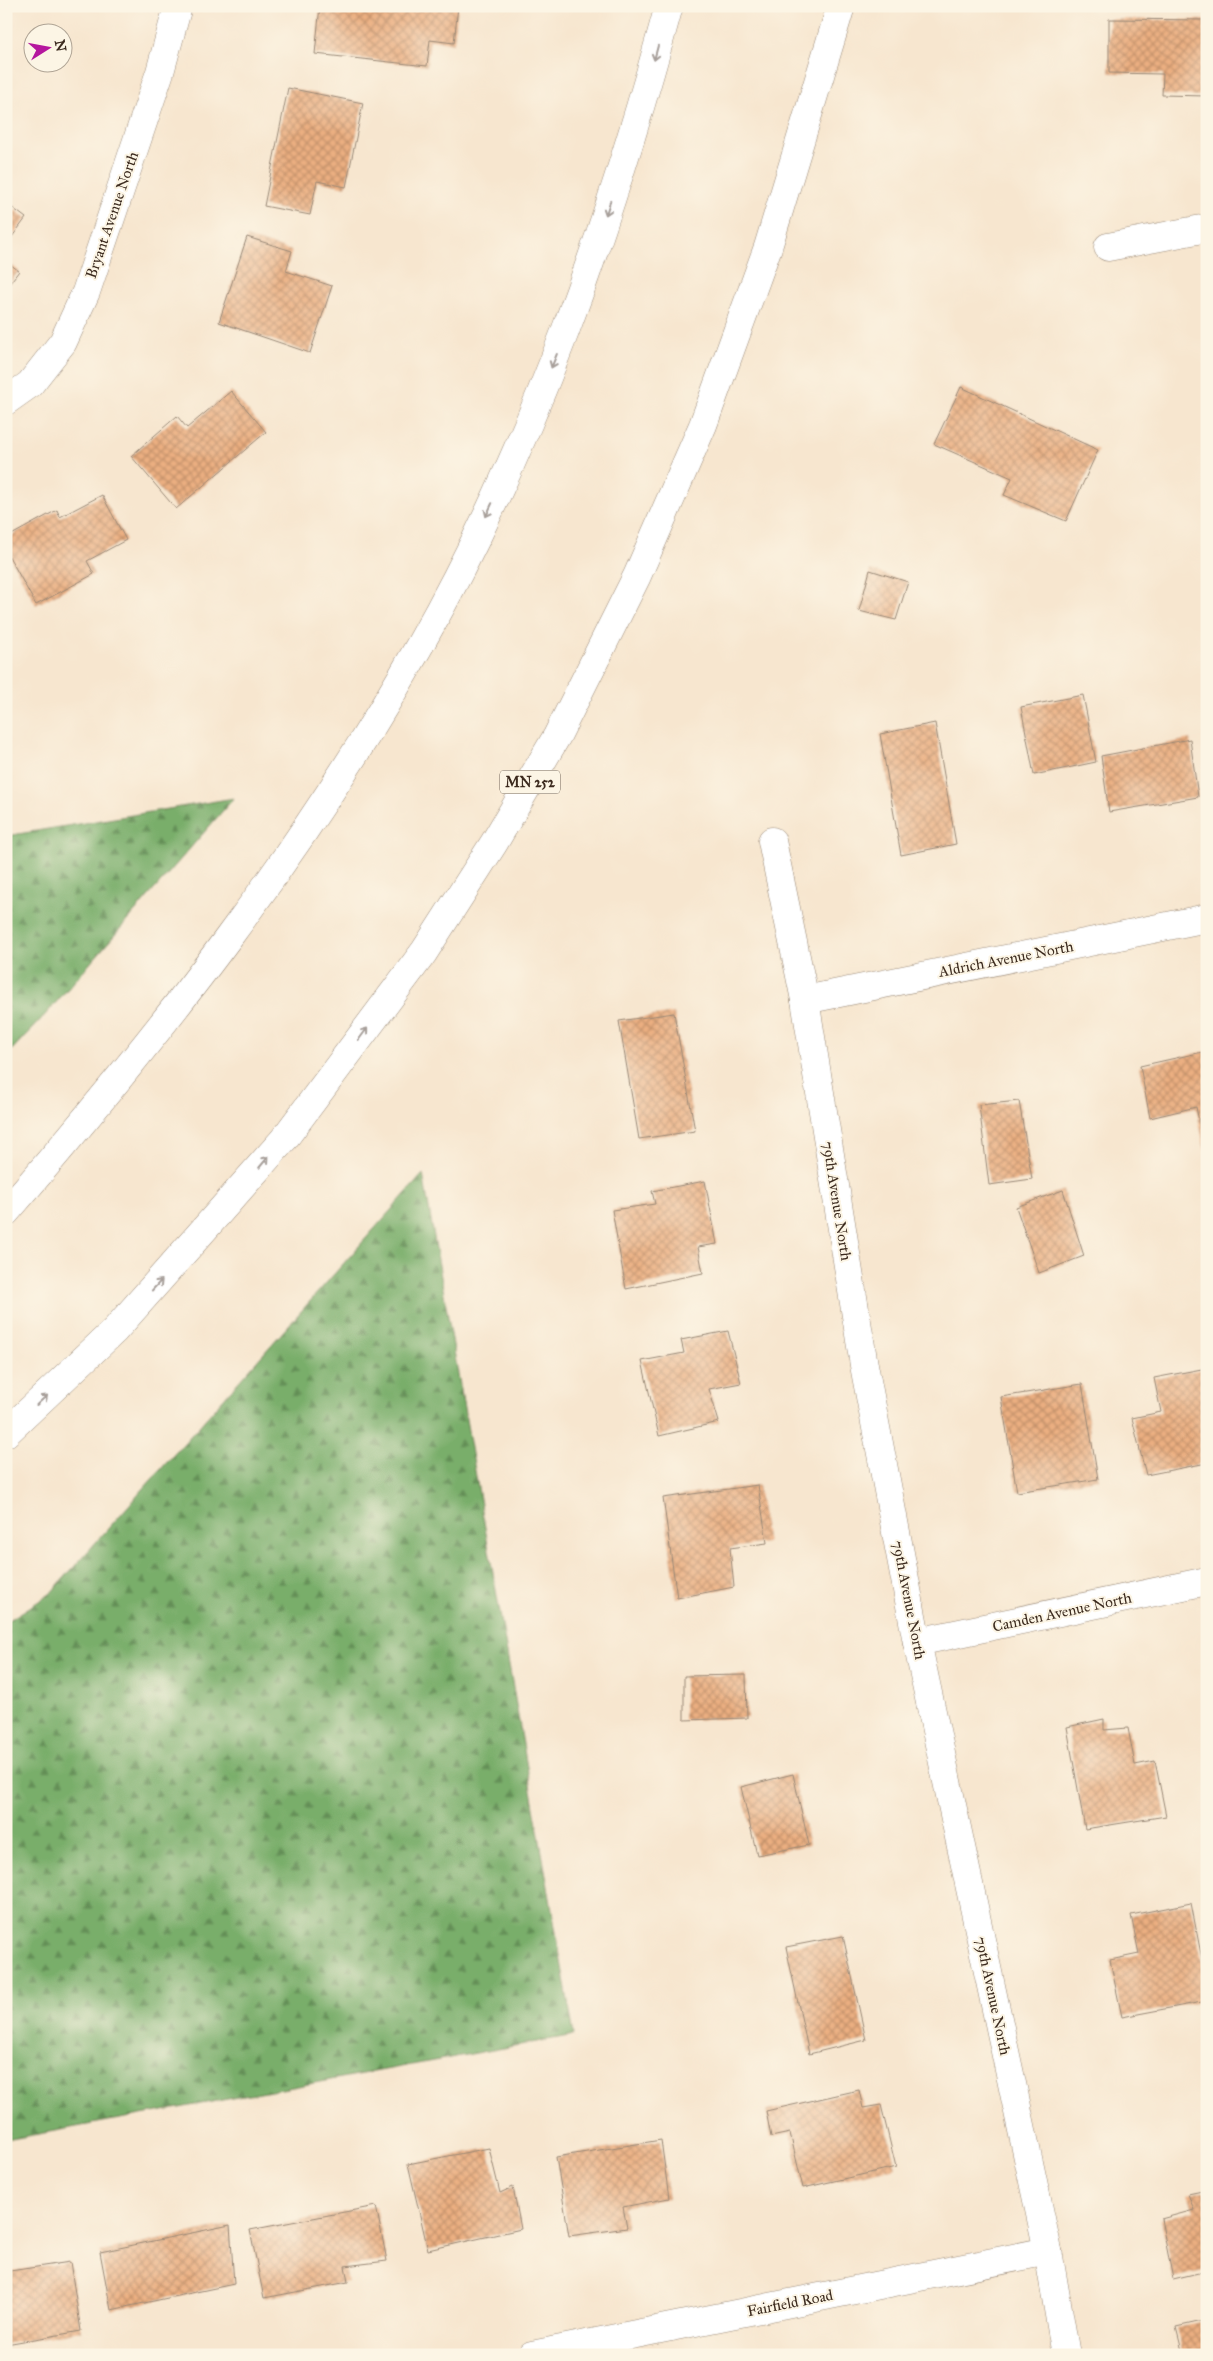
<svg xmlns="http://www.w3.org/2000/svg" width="1213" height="2361" viewBox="0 0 1213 2361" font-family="'IM FELL Great Primer',serif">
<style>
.forest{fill:url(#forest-firs);stroke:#5a6c44}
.building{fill:url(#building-cross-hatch)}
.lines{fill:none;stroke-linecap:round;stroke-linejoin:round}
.minor-casing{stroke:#998876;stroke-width:29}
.trunk-casing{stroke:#998876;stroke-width:29}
.minor{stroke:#fff;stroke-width:28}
.trunk{stroke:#fff;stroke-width:28}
.oneway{stroke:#a79f9a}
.labels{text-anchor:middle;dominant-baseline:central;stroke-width:4;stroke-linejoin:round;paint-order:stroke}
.shield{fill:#fcf5e5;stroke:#75675a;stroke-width:1}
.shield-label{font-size:14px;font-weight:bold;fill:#3b2a1e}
.street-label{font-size:15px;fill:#3b2a1e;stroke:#fcf5e5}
</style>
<defs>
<pattern id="forest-firs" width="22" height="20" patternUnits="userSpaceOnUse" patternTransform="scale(1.25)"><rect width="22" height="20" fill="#79ae6a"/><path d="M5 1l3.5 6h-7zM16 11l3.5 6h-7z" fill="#648e57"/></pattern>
<pattern id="building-cross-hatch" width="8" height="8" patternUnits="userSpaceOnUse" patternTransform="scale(1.25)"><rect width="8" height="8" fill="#ebaf81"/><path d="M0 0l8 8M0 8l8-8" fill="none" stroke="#c08f69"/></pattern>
</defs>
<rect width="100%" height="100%" fill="#fcf5e5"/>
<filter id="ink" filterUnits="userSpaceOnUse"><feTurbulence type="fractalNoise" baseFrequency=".02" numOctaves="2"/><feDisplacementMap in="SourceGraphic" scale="10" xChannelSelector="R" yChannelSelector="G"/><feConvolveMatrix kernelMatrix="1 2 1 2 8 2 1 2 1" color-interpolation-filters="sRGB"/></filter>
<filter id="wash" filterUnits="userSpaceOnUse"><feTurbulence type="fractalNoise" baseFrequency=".0096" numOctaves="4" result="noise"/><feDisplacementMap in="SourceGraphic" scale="20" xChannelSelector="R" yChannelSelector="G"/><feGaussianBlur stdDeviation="1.12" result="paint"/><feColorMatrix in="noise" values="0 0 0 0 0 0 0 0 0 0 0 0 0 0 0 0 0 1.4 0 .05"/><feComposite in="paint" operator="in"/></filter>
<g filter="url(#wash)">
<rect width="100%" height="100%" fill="#f7e6cf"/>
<g class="forest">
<path d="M234,798L46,1014L6,1056V836Z"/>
<path d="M423,1174L574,2035L6,2140V1622L50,1594Z"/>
</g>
<g id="blocks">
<g class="building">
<path d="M320,6H458L454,43L430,40L427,66L315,54Z"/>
<path d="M1109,19L1207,20V96L1162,95L1163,74L1109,73Z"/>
<path d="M288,88L363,103L346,187L317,181L310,215L264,206Z"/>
<path d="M6,203L26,218L6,245Z"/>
<path d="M247,237L292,251L286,271L332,286L310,353L219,322Z"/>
<path d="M6,261L19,271L6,288Z"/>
<path d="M961,387L1098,450L1066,521L1004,495L1012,478L934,444Z"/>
<path d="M231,391L266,432L176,509L131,456L177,416L187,428Z"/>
<path d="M102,495L126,540L87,561L94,574L36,605L6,551V538L57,510L60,517Z"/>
<path d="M870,570L908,582L896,620L859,611Z"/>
<path d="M1083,695L1096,762L1034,775L1021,707Z"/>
<path d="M935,723L956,844L901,855L880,734Z"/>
<path d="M1190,739L1198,797L1109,812L1101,756Z"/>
<path d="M674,1013L695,1131L639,1139L619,1021Z"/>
<path d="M1207,1051V1151H1205L1196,1107L1150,1118L1140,1066Z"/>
<path d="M1019,1101L1032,1179L989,1185L979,1105Z"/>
<path d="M705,1181L717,1244L698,1247L703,1273L626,1289L612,1210L655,1204L652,1191Z"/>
<path d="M1063,1190L1084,1256L1039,1273L1016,1207Z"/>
<path d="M728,1331L741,1383L709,1389L719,1422L659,1436L642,1361L684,1353L681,1340Z"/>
<path d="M1207,1368V1463L1146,1475L1132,1418L1161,1412L1154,1378Z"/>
<path d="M1082,1384L1098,1479L1017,1492L1001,1397Z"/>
<path d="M758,1485L767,1543L730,1548L734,1587L677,1598L663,1498Z"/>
<path d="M746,1675L747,1718L684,1720V1676Z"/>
<path d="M1104,1719V1730L1128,1728L1135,1765L1155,1761L1166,1816L1085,1829L1067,1727Z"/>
<path d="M793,1774L809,1845L757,1855L741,1787Z"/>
<path d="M1191,1903L1207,1985V2001L1122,2017L1110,1960L1139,1954L1131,1915Z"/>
<path d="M843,1936L866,2040L809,2054L786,1947Z"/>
<path d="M859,2090L863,2108L881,2105L896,2167L803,2188L790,2133L771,2137L766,2111Z"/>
<path d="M661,2140L669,2198L623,2207L627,2228L569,2236L556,2157Z"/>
<path d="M489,2148L500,2193L513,2187L521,2229L428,2250L408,2164Z"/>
<path d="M1207,2190V2271L1173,2279L1161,2219L1194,2210L1188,2194Z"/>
<path d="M376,2206L387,2261L345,2266L348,2282L264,2298L250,2230Z"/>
<path d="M230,2225L234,2284L111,2310L100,2252Z"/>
<path d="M7,2257L10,2271L70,2262L81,2331L6,2344Z"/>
<path d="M1207,2320V2355H1183L1176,2327Z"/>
</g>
</g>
</g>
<g filter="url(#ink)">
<use href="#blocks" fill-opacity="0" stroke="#998876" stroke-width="1"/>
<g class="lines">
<defs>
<g id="minor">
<path d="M1108,247L1207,228"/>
<path d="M6,401L30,384L63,342L86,292L160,72L178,6"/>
<path d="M772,841L805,1000L864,1365L917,1642L1048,2251L1066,2355"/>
<path d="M805,1000L1207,918"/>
<path d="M917,1642L1207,1581"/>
<path d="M532,2355L1048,2251"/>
</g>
<g id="trunk">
<path d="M6,1212C160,1035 306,848 421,643C534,444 609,225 669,6"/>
<path d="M6,1433L115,1330L284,1139L424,952L494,843L557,736L637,576L703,425L768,247L841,6"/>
</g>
</defs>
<use href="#minor" class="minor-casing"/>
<use href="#trunk" class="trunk-casing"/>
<use href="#minor" class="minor"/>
<use href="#trunk" class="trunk"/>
</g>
<defs><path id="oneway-shaft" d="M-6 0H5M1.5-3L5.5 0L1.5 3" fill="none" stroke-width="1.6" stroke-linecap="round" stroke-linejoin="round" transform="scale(1.25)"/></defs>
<g class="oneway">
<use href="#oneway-shaft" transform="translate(656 53) rotate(105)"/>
<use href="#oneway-shaft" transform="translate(608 208) rotate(108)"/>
<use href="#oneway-shaft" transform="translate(554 361) rotate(112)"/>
<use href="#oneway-shaft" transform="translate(489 510) rotate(115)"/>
<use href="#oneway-shaft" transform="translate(363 1034) rotate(-53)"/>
<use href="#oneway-shaft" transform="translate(264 1162) rotate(-50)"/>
<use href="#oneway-shaft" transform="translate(157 1285) rotate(-47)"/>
<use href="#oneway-shaft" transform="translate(42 1400) rotate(-42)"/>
</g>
</g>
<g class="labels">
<rect class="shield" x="500" y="770.5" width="60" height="23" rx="4"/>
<g class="shield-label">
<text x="530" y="782">MN 252</text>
</g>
<g class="street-label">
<text transform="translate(112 215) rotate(-71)">Bryant Avenue North</text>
<text transform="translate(1006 959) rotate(-11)">Aldrich Avenue North</text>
<text transform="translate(837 1201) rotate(81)">79th Avenue North</text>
<text transform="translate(909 1600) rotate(79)">79th Avenue North</text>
<text transform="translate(1062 1612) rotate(-12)">Camden Avenue North</text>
<text transform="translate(993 1996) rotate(78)">79th Avenue North</text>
<text transform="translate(790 2303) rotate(-11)">Fairfield Road</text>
</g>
</g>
<rect width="1213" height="2361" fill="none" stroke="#fcf5e5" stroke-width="25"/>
<g transform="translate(48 48) rotate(79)"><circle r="24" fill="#fcf5e5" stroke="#afa495"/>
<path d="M0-4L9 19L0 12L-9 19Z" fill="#b5179e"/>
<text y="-8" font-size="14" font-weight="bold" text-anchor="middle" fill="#3b2a1e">N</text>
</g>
</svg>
